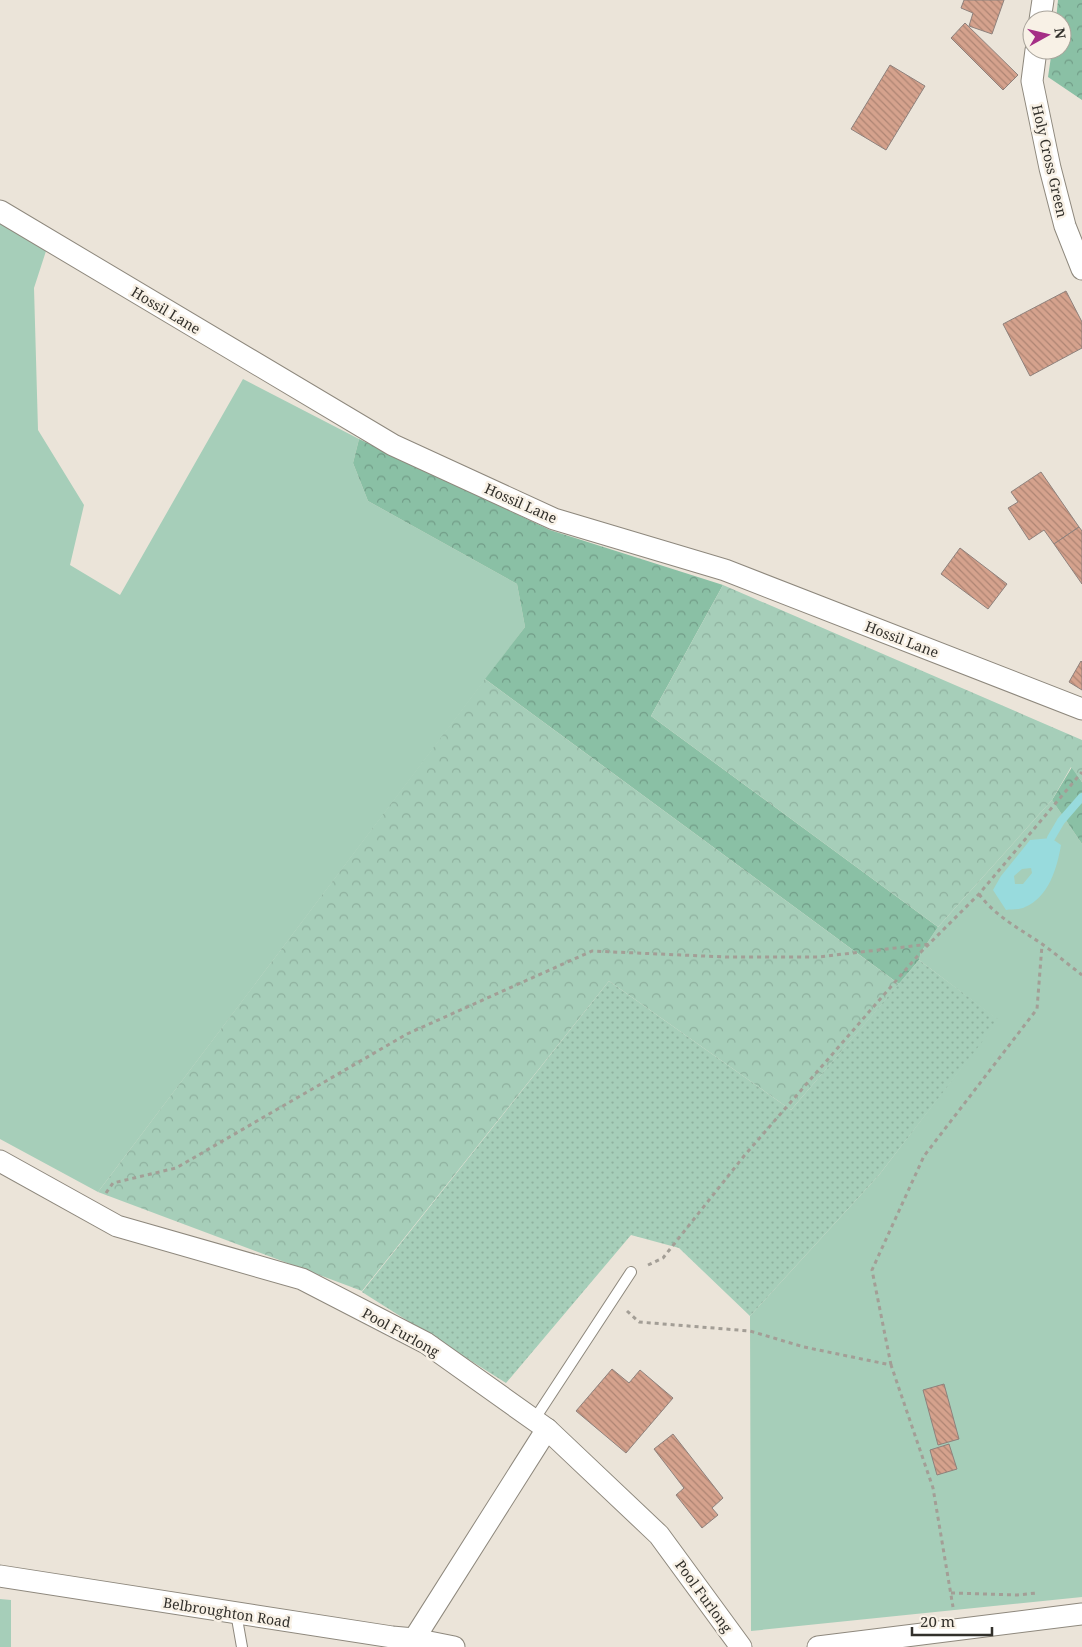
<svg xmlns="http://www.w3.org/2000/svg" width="1082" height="1647" viewBox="0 0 1082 1647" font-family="'Noto Serif',serif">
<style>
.grass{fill:#a6ceb9}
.forest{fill:url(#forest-crowns)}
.park{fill:url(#park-crowns)}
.garden{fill:url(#garden-dots)}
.water{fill:#98dbdd;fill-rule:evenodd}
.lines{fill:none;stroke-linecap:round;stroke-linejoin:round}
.stream{stroke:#98dbdd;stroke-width:8}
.building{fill:url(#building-back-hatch);stroke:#8e817c}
.service-casing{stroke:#8e887d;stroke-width:12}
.minor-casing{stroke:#8e887d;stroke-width:23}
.path{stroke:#a39e96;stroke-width:3;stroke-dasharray:4 4;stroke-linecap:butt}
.service{stroke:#fff;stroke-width:10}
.minor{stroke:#fff;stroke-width:21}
.labels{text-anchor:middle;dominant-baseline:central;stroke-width:5;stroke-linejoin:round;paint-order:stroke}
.street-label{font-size:14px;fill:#32302b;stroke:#f8f1e6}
</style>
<defs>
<pattern id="forest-crowns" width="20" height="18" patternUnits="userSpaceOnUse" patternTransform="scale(1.25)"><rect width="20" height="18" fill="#8ac0a5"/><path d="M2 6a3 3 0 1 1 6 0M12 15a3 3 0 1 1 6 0" fill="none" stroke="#719c87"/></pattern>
<pattern id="park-crowns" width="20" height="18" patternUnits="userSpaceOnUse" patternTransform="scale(1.25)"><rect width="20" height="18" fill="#a6ceb9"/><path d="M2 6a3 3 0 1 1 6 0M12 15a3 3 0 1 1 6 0" fill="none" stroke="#8fb19f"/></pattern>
<pattern id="garden-dots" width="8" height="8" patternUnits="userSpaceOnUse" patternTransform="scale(1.25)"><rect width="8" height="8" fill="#a6ceb9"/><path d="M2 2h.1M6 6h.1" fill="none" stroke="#8fb19f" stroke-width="1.8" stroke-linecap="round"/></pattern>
<pattern id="building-back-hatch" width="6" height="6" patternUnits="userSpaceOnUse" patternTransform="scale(1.25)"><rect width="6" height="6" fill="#d5a28d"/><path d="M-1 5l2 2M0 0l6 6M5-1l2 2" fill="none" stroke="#ad8473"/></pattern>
</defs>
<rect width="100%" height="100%" fill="#ebe4d9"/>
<g class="grass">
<path d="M0,223L46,251L34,288L38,430L84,505L70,565L120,595L243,379L359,439L353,463L368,501L517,584L525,627L98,1192L0,1139Z"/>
<path d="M1052,800L1082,844V1597L751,1631L750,1316L879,1175L998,1020L919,960L921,952L938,927Z"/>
<path d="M0,1599L11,1600V1647H0Z"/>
</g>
<g class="forest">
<path d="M1058,0H1082V100L1048,77L1052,50H1062V20H1056Z"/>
<path d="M359,439L550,530L723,585L651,716L938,927L921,952L919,960L899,984L485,679L525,627L517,584L368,501L353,463Z"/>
<path d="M1072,767L1082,782V844L1052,800Z"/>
</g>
<g class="park">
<path d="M723,585L1082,740V782L1071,767L1052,800L938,927L651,716Z"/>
<path d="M485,679L899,984L791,1110L609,981L362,1291L98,1192Z"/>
</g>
<path class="garden" d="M919,960L999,1020L879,1175L750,1316L679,1248L631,1235L506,1383L362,1292L609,981L791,1110Z"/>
<path class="water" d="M1051,838L1061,845C1057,868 1049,897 1025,907C1020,910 1012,909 1006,910L993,890L1001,876L1030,840ZM1031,868L1032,873L1023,884H1015L1014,876L1022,869Z"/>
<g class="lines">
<path class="stream" d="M1051,838L1061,821L1082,797"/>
</g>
<g class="building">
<path d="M964,0H1004L992,34L969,26L973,13L961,8Z"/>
<path d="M965,23L1018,75L1003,90L951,38Z"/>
<path d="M890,65L925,86L886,150L851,129Z"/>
<path d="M1066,291L1082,322V348L1030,376L1003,324Z"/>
<path d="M1041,472L1079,527L1054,544L1044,530L1029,540L1008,508L1018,502L1011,492Z"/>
<path d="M1079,527L1082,531V584L1054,544Z"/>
<path d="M960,548L1007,584L988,609L941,574Z"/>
<path d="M1081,661L1082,662V690L1069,682Z"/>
<path d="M612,1369L629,1383L640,1370L673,1398L626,1453L576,1411Z"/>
<path d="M944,1384L959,1439L938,1445L923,1390Z"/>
<path d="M673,1434L723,1498L712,1508L718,1515L702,1528L676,1495L684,1488L654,1449Z"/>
<path d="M949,1444L957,1469L937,1475L930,1450Z"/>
</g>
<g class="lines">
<defs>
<g id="service">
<path d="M534,1420L631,1272"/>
<path d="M236,1613L242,1647"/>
</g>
<g id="minor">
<path d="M1040,20L1043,0"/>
<path d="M1036,50L1032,81L1050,168L1065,226L1082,269"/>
<path d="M0,211L393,445L554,519L725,570L1082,709"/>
<path d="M0,1161L117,1226L302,1279L426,1343L547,1429L659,1535L741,1647"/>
<path d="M0,1576L392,1637L414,1639L454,1647"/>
<path d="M414,1639L547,1429"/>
<path d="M818,1647L1082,1614"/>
</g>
</defs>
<use href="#service" class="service-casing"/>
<use href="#minor" class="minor-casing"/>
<g class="path">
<path d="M979,894C995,916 1020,929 1042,944C1056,954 1069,965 1082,975"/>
<path d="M106,1193L113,1183L176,1168L407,1034L592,951L726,957H818L930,944"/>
<path d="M648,1265L663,1258L744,1156L921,952L979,894L1082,772"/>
<path d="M627,1311L639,1322L750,1331L804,1347L891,1365L933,1488L953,1607"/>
<path d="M891,1365L872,1270L924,1156L1037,1009L1042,945"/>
<path d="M951,1593L1017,1595L1037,1593"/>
</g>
<use href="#service" class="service"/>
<use href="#minor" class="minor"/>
</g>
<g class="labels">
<g class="street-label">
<text transform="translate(1050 161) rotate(77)">Holy Cross Green</text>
<text transform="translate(166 310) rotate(31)">Hossil Lane</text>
<text transform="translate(521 503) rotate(24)">Hossil Lane</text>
<text transform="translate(902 639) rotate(21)">Hossil Lane</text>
<text transform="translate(401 1332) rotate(29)">Pool Furlong</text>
<text transform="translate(704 1596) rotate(54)">Pool Furlong</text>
<text transform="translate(227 1612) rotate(9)">Belbroughton Road</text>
</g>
</g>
<g transform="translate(1047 35) rotate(82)"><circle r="24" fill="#f8f1e6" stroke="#a9a49b"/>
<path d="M0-4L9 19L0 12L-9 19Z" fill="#a52e86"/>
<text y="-8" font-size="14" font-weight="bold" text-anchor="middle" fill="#32302b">N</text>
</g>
<path d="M912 1627v8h80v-8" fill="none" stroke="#32302b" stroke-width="2.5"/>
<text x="920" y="1627" font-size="15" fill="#32302b" stroke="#f8f1e6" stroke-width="4" paint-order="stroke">20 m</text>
</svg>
